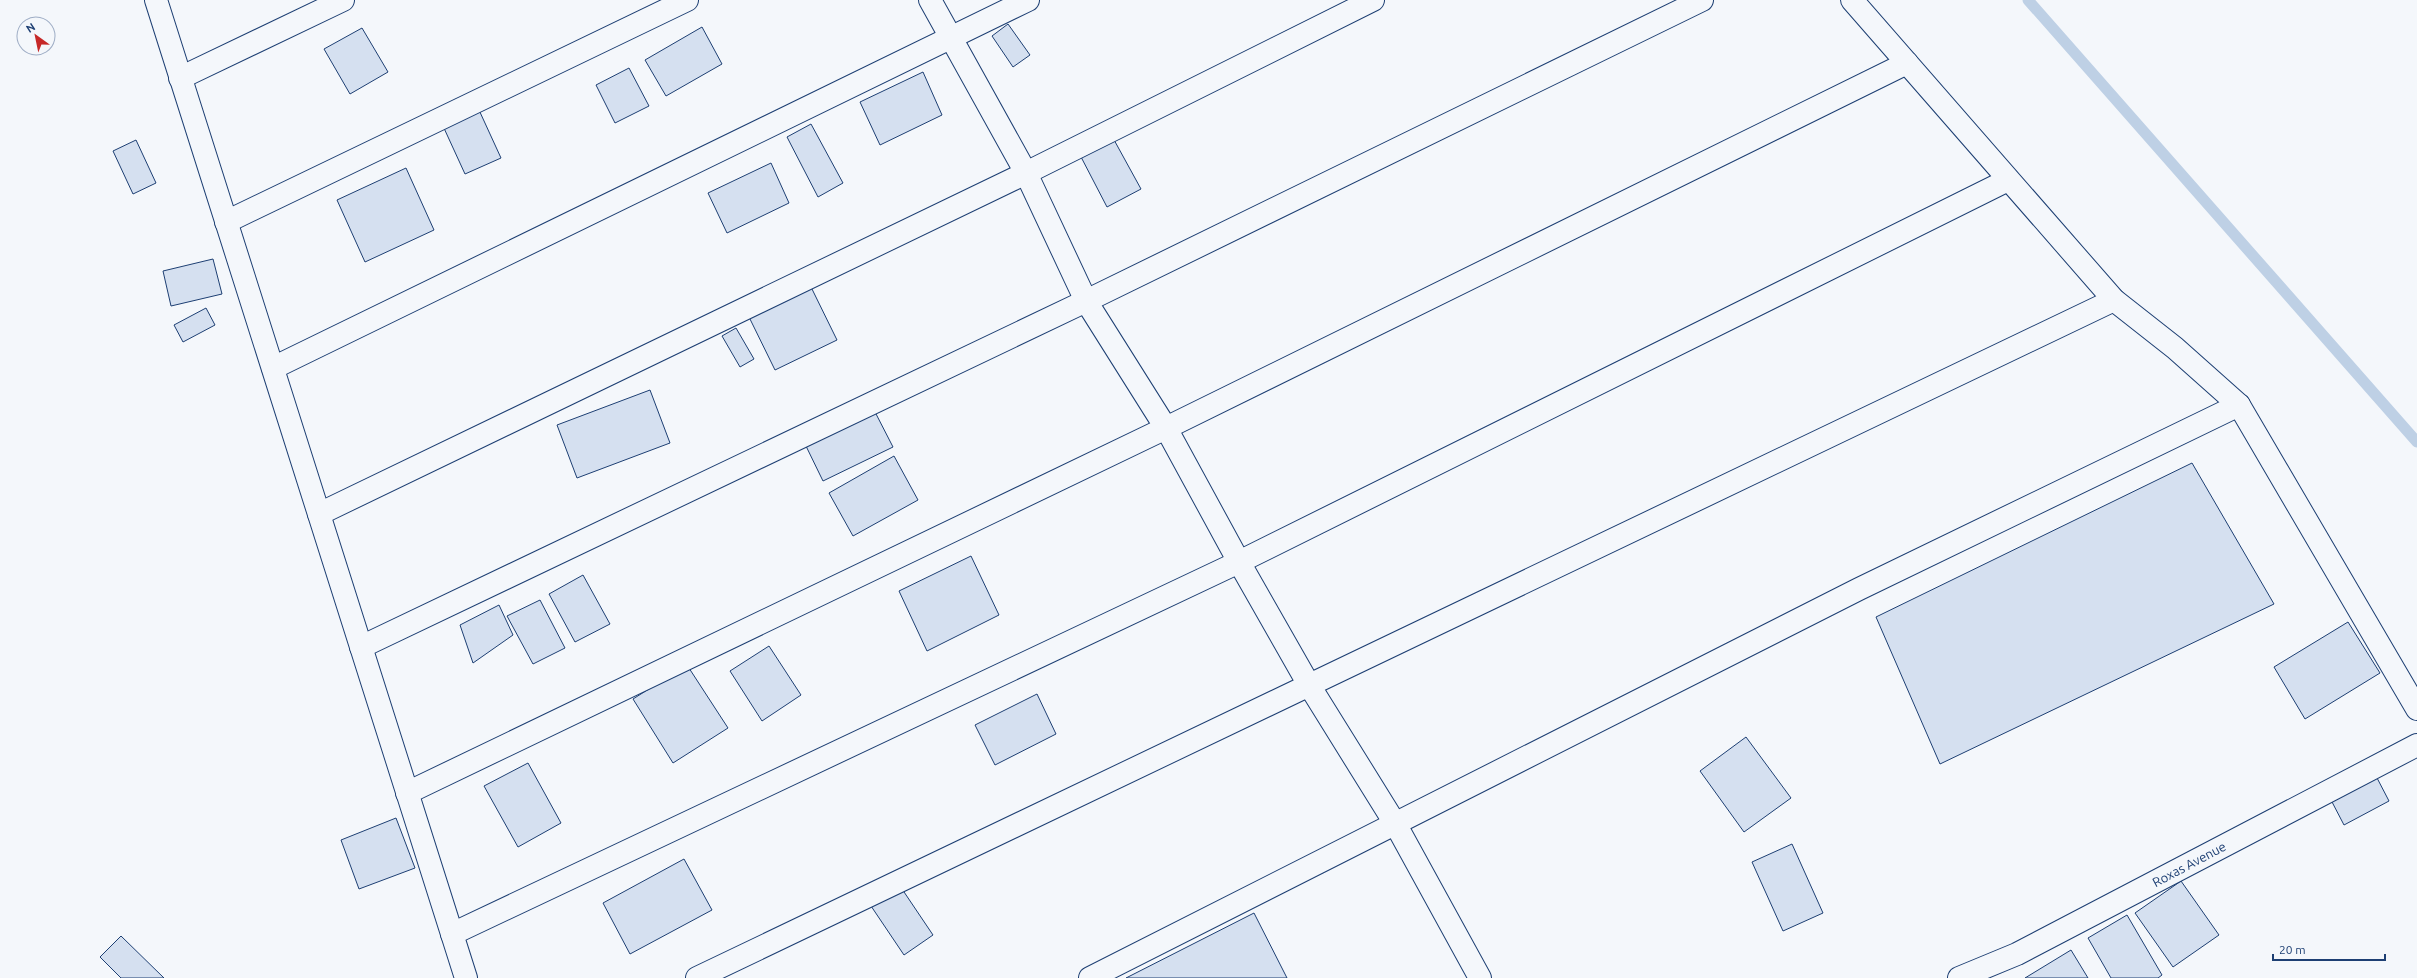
<svg xmlns="http://www.w3.org/2000/svg" width="2417" height="978" viewBox="0 0 2417 978" font-family="Ubuntu,sans-serif">
<style>
.lines{fill:none;stroke-linecap:round;stroke-linejoin:round}
.stream{stroke:#bed0e5;stroke-width:11}
.building{fill:#d5e0f0;stroke:#1d3f73}
.minor-casing{stroke:#1d3f73;stroke-width:24}
.primary-casing{stroke:#1d3f73;stroke-width:24}
.minor{stroke:#f4f7fb;stroke-width:22}
.primary{stroke:#f4f7fb;stroke-width:22}
.labels{text-anchor:middle;dominant-baseline:central;stroke-width:3;stroke-linejoin:round;paint-order:stroke}
.street-label{font-size:13px;fill:#1d3f73;stroke:#f4f7fb}
</style>
<rect width="100%" height="100%" fill="#f4f7fb"/>
<g class="lines">
<path class="stream" d="M2028,0L2417,442"/>
</g>
<g class="building">
<path d="M1008,24L1030,55L1013,67L992,36Z"/>
<path d="M702,27L722,64L666,96L645,60Z"/>
<path d="M362,28L388,72L350,94L324,49Z"/>
<path d="M629,68L649,106L615,123L596,85Z"/>
<path d="M923,72L942,115L880,145L860,102Z"/>
<path d="M479,110L501,158L465,174L443,126Z"/>
<path d="M811,124L843,183L818,197L787,137Z"/>
<path d="M1113,138L1141,189L1107,207L1080,155Z"/>
<path d="M136,140L156,183L133,194L113,151Z"/>
<path d="M771,163L789,203L727,233L708,193Z"/>
<path d="M406,168L434,230L365,262L337,200Z"/>
<path d="M213,259L222,294L171,306L163,271Z"/>
<path d="M811,287L837,340L775,370L749,317Z"/>
<path d="M206,308L215,325L183,342L174,325Z"/>
<path d="M736,328L754,359L740,367L722,336Z"/>
<path d="M650,390L670,443L577,478L557,425Z"/>
<path d="M874,410L893,447L823,481L805,444Z"/>
<path d="M894,456L918,500L853,536L829,493Z"/>
<path d="M2192,463L2274,604L1940,764L1876,617Z"/>
<path d="M971,556L999,615L927,651L899,591Z"/>
<path d="M583,575L610,624L575,642L549,594Z"/>
<path d="M540,600L565,648L533,664L507,616Z"/>
<path d="M499,605L513,635L473,663L460,625Z"/>
<path d="M2348,622L2380,673L2305,719L2274,667Z"/>
<path d="M769,646L801,695L762,721L730,671Z"/>
<path d="M687,665L728,728L673,763L633,699Z"/>
<path d="M1037,694L1056,734L995,765L975,725Z"/>
<path d="M1746,737L1791,798L1744,832L1700,771Z"/>
<path d="M528,763L561,823L518,847L484,786Z"/>
<path d="M2376,776L2389,801L2344,825L2331,800Z"/>
<path d="M396,818L415,868L359,889L341,840Z"/>
<path d="M1792,844L1823,913L1783,931L1752,862Z"/>
<path d="M684,859L712,910L630,954L603,903Z"/>
<path d="M2181,881L2219,935L2173,967L2135,913Z"/>
<path d="M900,886L933,935L904,955L871,906Z"/>
<path d="M1254,913L1287,978H1126Z"/>
<path d="M2127,915L2162,975L2158,978H2111L2088,938Z"/>
<path d="M121,936L164,978H121L100,957Z"/>
<path d="M2071,950L2088,978H2025Z"/>
</g>
<g class="lines">
<defs>
<g id="minor">
<path d="M156,0L466,978"/>
<path d="M930,0L1026,173L1086,301L1166,428L1239,562L1309,685L1396,825L1480,978"/>
<path d="M1852,0L2114,300L2175,348L2239,405"/>
<path d="M180,78L343,0"/>
<path d="M226,222L687,0"/>
<path d="M273,368L1028,0"/>
<path d="M319,514L1026,173L1373,0"/>
<path d="M361,647L1086,301L1702,0"/>
<path d="M407,793L1166,428L1907,63"/>
<path d="M452,934L1239,562L2008,180"/>
<path d="M697,978L2114,300"/>
<path d="M1090,978L1859,589L2239,405L2417,709"/>
</g>
<path id="primary" d="M1959,978L2017,954L2417,745"/>
</defs>
<use href="#minor" class="minor-casing"/>
<use href="#primary" class="primary-casing"/>
<use href="#minor" class="minor"/>
<use href="#primary" class="primary"/>
</g>
<g class="labels">
<g class="street-label">
<text transform="translate(2189 864) rotate(-28)">Roxas Avenue</text>
</g>
</g>
<g transform="translate(36 36) rotate(327)"><circle r="19" fill="#f4f7fb" stroke="#9eadc5"/>
<path d="M0-3L7 15L0 10L-7 15Z" fill="#c62828"/>
<text y="-6" font-size="11" font-weight="bold" text-anchor="middle" fill="#1d3f73">N</text>
</g>
<path d="M2273 954v6h112v-6" fill="none" stroke="#1d3f73" stroke-width="2"/>
<text x="2279" y="954" font-size="12" fill="#1d3f73" stroke="#f4f7fb" stroke-width="3" paint-order="stroke">20 m</text>
</svg>
